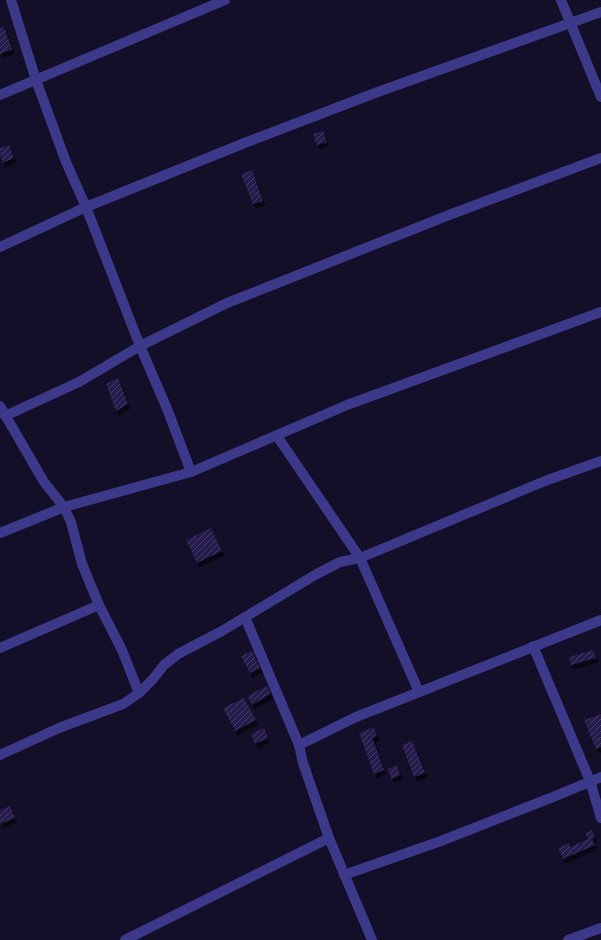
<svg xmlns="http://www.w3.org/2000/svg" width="601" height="940" viewBox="0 0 601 940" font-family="Montserrat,sans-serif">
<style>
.building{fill:url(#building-hatch);filter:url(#shadow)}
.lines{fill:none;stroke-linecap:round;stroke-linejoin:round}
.street{stroke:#3d398a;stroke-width:10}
</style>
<defs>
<pattern id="building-hatch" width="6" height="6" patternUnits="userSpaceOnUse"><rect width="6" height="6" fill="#251b4b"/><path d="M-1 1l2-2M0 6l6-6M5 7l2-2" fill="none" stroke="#443b66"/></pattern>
<filter id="shadow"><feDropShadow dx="2.5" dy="4.5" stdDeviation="0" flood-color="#0009"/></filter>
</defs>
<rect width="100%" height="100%" fill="#140f29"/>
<g class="building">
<path d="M4,27L12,49L0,54V28Z"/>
<path d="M323,131L327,142L317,145L313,134Z"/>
<path d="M9,145L14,158L3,163L0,155V148Z"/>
<path d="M252,170L263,201L253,204L241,174Z"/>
<path d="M118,378L128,404L116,411L106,384Z"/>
<path d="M211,528L222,551L197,563L186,540Z"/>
<path d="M593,650L596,658L571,665L569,657Z"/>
<path d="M252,651L260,668L250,673L241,656Z"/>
<path d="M267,686L271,694L252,705L247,696Z"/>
<path d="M244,698L256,720L235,731L223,708Z"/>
<path d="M601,714V747L596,749L584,720Z"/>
<path d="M374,727L377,736L372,738L384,770L374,774L359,733Z"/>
<path d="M264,728L268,738L255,744L251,734Z"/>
<path d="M412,741L425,773L414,777L402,745Z"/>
<path d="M397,765L400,775L391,779L388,769Z"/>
<path d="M10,806L15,818L0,824V810Z"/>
<path d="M592,830L595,838L592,839L595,845L563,859L558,848L569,843L570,847L588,839L585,833Z"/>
</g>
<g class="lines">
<g class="street">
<path d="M11,0L36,80L66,162L86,207L247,142L375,93L601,12"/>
<path d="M561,0L601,97"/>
<path d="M0,95L225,0"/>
<path d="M0,247L86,207L140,346L168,411L191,472"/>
<path d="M0,406L44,482L64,507L71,522L82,564L99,605L122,650L139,693"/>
<path d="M5,416L79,382L140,346L227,303L449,215L601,158"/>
<path d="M277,436L360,558L545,481L601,461"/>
<path d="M0,533L64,507L191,472L347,405L601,312"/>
<path d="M245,617L299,745L303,763L329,838L372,940"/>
<path d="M533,646L590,781L601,818"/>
<path d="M0,648L99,605"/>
<path d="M299,745L356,717L601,620"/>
<path d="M0,755L59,728L123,704L139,693L153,679L164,665L178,654L222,631L315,575L340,562L360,558L419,692"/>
<path d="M344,875L441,841L553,797L601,777"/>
<path d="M125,940L329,838"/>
<path d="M568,940L601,928"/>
</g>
</g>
</svg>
